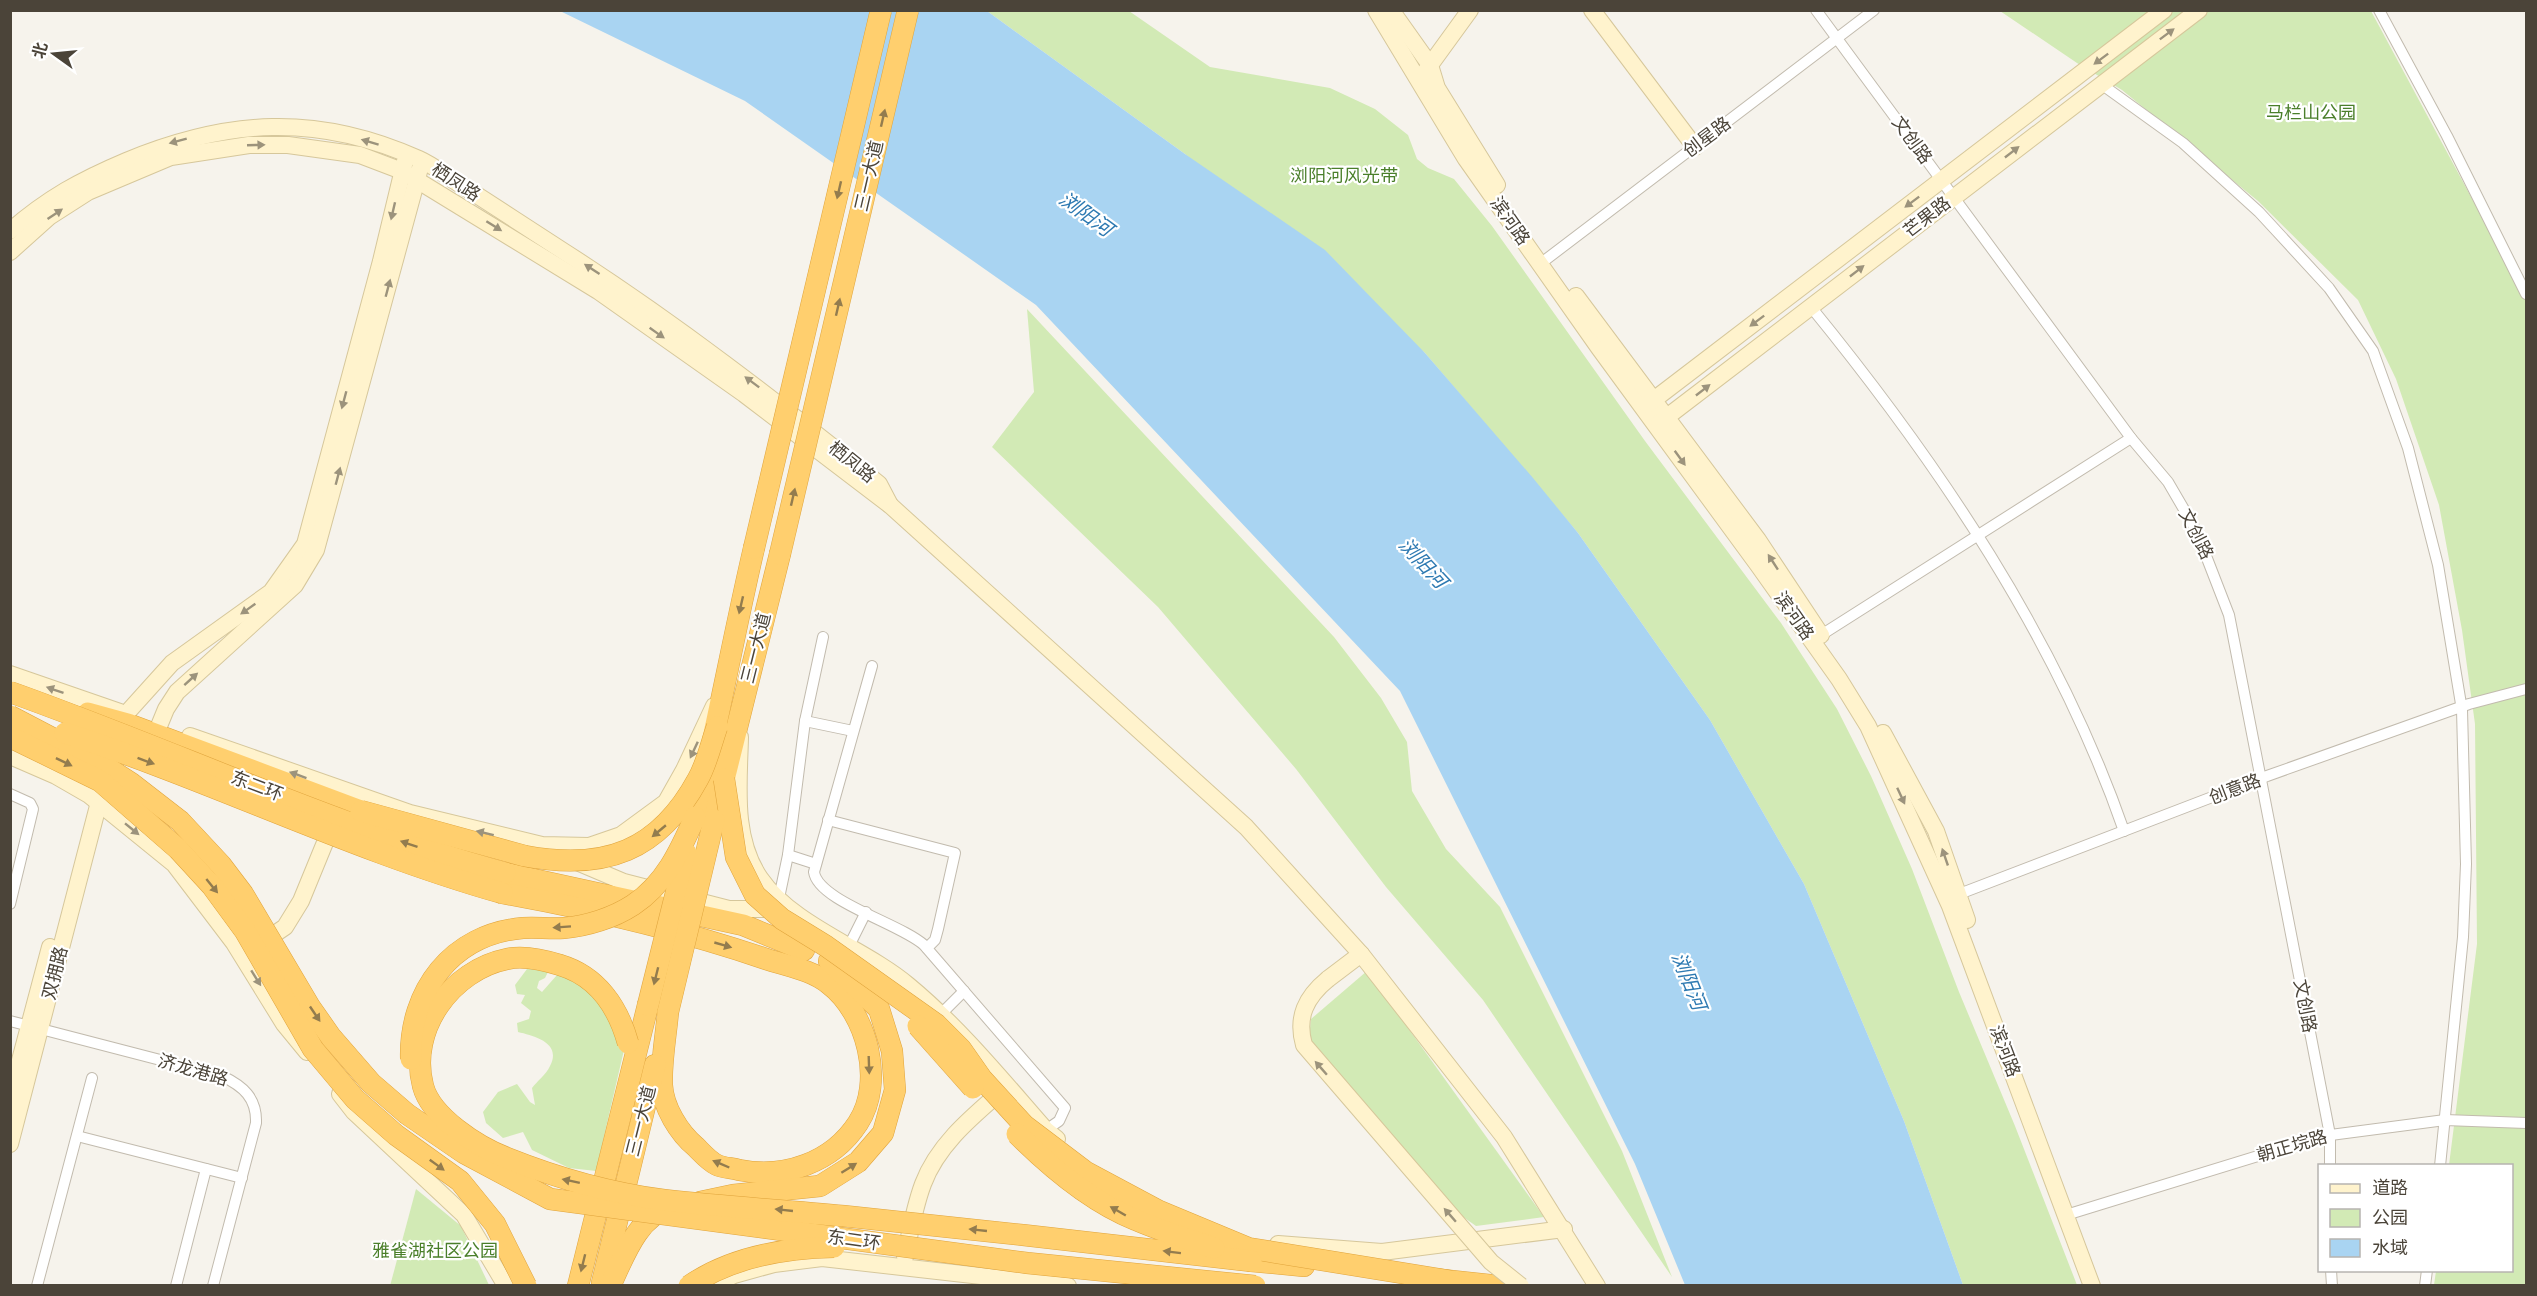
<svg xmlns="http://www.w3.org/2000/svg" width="2537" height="1296" viewBox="0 0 2537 1296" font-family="Helvetica,'Noto Sans SC',sans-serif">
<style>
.green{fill:#d2eab5}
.water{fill:#a9d4f2}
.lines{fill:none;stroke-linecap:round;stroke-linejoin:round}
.street-casing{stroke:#c2bbae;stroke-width:12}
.secondary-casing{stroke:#d6c79b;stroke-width:18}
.highway-casing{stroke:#e0a43c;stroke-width:22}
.street{stroke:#fff;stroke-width:10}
.secondary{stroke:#fff3cd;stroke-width:16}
.highway{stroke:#ffcf6e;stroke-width:21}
.secondary-bridge-casing{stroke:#d6c79b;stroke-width:18;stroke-linecap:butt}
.highway-bridge-casing{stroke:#e0a43c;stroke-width:22;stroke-linecap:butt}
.secondary-bridge{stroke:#fff3cd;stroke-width:16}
.highway-bridge{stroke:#ffcf6e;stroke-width:21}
.oneway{fill:#9c937c}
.oneway2{fill:#937c4e}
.labels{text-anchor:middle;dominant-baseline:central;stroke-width:4.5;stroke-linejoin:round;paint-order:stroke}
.park-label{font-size:18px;fill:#4a7f2a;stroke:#fff}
.street-label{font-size:18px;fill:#4b4439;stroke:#fff}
.water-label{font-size:20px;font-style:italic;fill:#2e7ab2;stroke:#fff}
</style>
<rect width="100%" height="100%" fill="#f6f3ec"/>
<g class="green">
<path d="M987,11H1129L1210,67L1330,88L1375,109L1408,135L1417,159L1428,168L1454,179L1492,226L1645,441L1781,623L1837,709L1871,776L1912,869L1959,992L2015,1126L2077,1285H1963L1904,1121L1804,884L1710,720L1578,533L1425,353L1185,154Z"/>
<path d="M2000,11H2371L2526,299V1285H2434L2436,1271L2512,1270V1166L2449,1165L2477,944L2475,724L2462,630L2439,505L2396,379L2358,300L2258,201L2122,90L2077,63Z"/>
<path d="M1027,309L1334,637L1381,698L1407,742L1412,791L1446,849L1500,907L1622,1151L1672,1277L1483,1000L1386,887L1296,769L1158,607L992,447L1034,392Z"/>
<path d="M562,954L594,972L630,1024L596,1171L569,1168L532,1150L523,1132L503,1138L486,1123L483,1112L498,1092L517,1084L530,1102L535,1105L532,1088C537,1081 546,1075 550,1066C562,1043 535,1036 518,1032L517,1023L529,1019L531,1011L521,1003L525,995L517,994L515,985L527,969L549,970L545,978L539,981L537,988L542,992L557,975L552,956Z"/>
<path d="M1367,971L1544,1217L1476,1226L1459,1214L1308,1047L1311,1019Z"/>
<path d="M416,1189L461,1226L489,1285L390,1286Z"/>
</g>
<path class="water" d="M560,11H987L1185,154L1325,250L1425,353L1533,478L1578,533L1710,720L1804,884L1904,1121L1963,1285H1685L1635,1164L1400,691L1036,305L745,101Z"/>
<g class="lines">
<defs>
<g id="street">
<path d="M1816,10L2131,438L2168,482L2196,530L2229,615L2330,1135V1166"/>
<path d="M2379,10L2447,136L2526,294"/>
<path d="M2101,84L2183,143L2259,212L2329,288L2373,351L2408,448L2438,565L2462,710L2466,864L2463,937L2440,1166"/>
<path d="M1540,264L1874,10"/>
<path d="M1811,307C1939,464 2057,638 2124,831"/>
<path d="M1818,637L2131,438"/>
<path d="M872,666L814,872C818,901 901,924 924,945L1065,1108L1059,1121L1046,1130"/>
<path d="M805,721L853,731"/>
<path d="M10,794L30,803L33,809L10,904"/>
<path d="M828,820L955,853L938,929L935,940L927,948"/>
<path d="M788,855L816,864"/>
<path d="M1954,896L2267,776L2469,704L2526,689"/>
<path d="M779,898L788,855L805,721L823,637"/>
<path d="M849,946L866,912"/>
<path d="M941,1014L964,991"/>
<path d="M10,1021L222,1076C243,1086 257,1098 256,1123L213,1286"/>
<path d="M77,1136L242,1178"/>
<path d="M2066,1215L2323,1136L2445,1120L2526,1123"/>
<path d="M2331,1270L2332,1286"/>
<path d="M37,1286L92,1078"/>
<path d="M176,1286L206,1169"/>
<path d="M2425,1286L2427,1270"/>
</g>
<g id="secondary">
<path d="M1376,10L1466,159L1599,348L1758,565L1839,679L1868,726L1950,906L2092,1286"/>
<path d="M1391,10L1430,65L1437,88L1497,185"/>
<path d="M1592,10L1695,147"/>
<path d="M1425,72L1470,10"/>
<path d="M10,231C48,198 81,180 126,161C227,119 317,113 419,159C435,166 450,179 466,188C498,209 531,230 563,251C674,322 777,402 879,484L890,505"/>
<path d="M10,252L49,217L88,192L171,157L249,145H288L360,155L402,171L598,291L744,394L891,506L1246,827L1361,954L1504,1137L1597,1286"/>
<path d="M1576,296L1758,540L1821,635"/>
<path d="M1647,405L2164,10"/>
<path d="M1659,423L2199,10"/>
<path d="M10,674L120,712"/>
<path d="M126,714L172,663L271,592L305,544L381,261L405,161"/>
<path d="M159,726L166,709L177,692L295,585L316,550L420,168"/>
<path d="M1883,733L1936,831L1967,920"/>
<path d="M190,736L410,813L542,845L589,846L621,835L666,802L684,770L714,706"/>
<path d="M740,737C739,784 732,837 760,878C793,926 864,948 908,985C960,1028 1002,1080 1046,1130L1057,1139"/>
<path d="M10,756L56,776L89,795L174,864L234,943L284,1024L307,1052"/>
<path d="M572,860L624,882L729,909H775"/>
<path d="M260,944L285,927L301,901L333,823"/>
<path d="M1328,979L1361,954"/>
<path d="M340,1094L354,1112L464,1215L506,1286"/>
<path d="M10,1098L50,947"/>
<path d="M10,1144L99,802"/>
<path d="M1278,1244L1382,1252L1564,1229"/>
<path d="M905,1257C910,1233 914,1208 923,1184C938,1144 973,1116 1004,1089"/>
<path d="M713,1286L734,1275L774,1264L822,1258L1068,1286"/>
</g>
<g id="highway">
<path d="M88,713L128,724L361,811"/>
<path d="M695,817C717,728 733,638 754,548"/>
<path d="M714,820L780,554"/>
<path d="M505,873L743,925L804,950"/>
<path d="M502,893C591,909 681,930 766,959C787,966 812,970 829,984C867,1013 885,1082 858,1123C832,1163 784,1179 739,1170C732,1168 723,1168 717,1165C709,1161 702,1153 696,1147C679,1133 663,1107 662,1085C661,1061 666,1036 668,1012"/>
<path d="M700,1202L733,1195L820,1186L858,1162L883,1133L895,1090L892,1051L879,1009L829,961"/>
<path d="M1251,1261L1304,1266"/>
<path d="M1434,1279L1499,1286"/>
<path d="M602,1283L655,1065"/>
<path d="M578,1286L648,1005"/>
<path d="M610,1286C623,1259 638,1215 670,1208"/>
</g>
</defs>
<use href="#street" class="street-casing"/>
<use href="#secondary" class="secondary-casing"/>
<use href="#highway" class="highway-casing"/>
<use href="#street" class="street"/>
<use href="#secondary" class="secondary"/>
<use href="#highway" class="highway"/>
<defs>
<path id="secondary-bridge" d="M1328,979C1306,997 1296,1017 1304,1045L1491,1262L1521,1286"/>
<g id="highway-bridge">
<path d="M754,548L881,10"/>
<path d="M780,554L908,10"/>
<path d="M10,692C176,751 336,827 505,873"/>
<path d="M10,716L100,763L131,783L180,821L221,865L243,894L310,1007L331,1037L371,1083L407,1114L464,1153L550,1199L1027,1263L1255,1286"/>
<path d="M65,733C213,781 353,851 502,893"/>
<path d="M10,737L100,781L178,849L212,886L245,931L313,1049L355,1099L396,1135L460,1181L495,1224L526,1286"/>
<path d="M724,779L736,857L755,895L782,919L826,946L936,1024L961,1049L982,1079L1024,1125L1086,1172L1159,1211L1248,1248L1451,1281"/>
<path d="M361,811L525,856C605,871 659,851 698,779C707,763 711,744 717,727"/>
<path d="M648,1005L686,853"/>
<path d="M668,1012L714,820"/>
<path d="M918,1026L973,1088"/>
<path d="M628,1043C618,1007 597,976 560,965C544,960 524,955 507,959C452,970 408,1029 423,1086C431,1117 478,1147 507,1158C557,1178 610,1193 664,1200C723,1207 784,1210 844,1216C980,1230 1115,1245 1251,1261"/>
<path d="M411,1059C409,991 452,934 523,928C536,927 550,929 564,928C587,926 613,918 633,905C665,884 680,851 695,817"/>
<path d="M1017,1134C1051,1168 1091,1202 1136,1220C1161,1231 1188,1239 1214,1248"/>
<path d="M689,1286C731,1257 784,1248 834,1247"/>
</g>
</defs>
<use href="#secondary-bridge" class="secondary-bridge-casing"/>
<use href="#highway-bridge" class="highway-bridge-casing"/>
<use href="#secondary-bridge" class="secondary-bridge"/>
<use href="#highway-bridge" class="highway-bridge"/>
</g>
<defs><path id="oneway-solid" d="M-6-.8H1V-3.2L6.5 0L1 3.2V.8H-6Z" transform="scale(1.5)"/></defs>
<g class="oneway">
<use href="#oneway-solid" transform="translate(2167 34) rotate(-37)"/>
<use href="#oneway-solid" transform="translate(2101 59) rotate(143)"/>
<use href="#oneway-solid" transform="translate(178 141) rotate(165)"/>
<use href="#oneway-solid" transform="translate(370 142) rotate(-163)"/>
<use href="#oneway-solid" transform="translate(256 145) rotate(-2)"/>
<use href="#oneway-solid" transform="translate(2012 152) rotate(-38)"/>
<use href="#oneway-solid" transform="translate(1912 202) rotate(143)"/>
<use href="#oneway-solid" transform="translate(393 211) rotate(103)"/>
<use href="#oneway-solid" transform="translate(55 214) rotate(-34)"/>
<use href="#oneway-solid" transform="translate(494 226) rotate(32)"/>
<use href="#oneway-solid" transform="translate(592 269) rotate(-147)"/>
<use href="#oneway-solid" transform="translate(1857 271) rotate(-38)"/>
<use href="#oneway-solid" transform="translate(388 288) rotate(-75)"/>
<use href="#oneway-solid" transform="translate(1757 321) rotate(143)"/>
<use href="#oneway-solid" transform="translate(657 333) rotate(35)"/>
<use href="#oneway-solid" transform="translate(752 382) rotate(-143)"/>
<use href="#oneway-solid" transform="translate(1703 390) rotate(-38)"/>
<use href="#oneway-solid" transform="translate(344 400) rotate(105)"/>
<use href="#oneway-solid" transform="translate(1680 458) rotate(54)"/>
<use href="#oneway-solid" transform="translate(338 476) rotate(-75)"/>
<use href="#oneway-solid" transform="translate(1773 562) rotate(-123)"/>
<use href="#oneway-solid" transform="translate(248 609) rotate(145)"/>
<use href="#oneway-solid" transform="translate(191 679) rotate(-42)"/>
<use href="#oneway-solid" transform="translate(55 690) rotate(-161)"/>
<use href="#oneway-solid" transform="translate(694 750) rotate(115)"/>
<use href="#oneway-solid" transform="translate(298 775) rotate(-160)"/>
<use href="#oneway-solid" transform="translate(1901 796) rotate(65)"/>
<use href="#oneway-solid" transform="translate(132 829) rotate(39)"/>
<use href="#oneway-solid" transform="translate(485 833) rotate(-166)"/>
<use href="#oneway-solid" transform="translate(1945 857) rotate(-109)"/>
<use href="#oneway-solid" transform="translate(256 978) rotate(58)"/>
<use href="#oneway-solid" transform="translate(1321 1068) rotate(-131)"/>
<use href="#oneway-solid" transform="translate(1450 1215) rotate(-131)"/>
</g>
<g class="oneway2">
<use href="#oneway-solid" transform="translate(883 118) rotate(-77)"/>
<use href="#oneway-solid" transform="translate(839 190) rotate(103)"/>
<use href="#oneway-solid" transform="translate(838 307) rotate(-77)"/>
<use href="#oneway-solid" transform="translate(793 497) rotate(-77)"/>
<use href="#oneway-solid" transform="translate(741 605) rotate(103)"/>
<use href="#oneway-solid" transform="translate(146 761) rotate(20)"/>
<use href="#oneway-solid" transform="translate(64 762) rotate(26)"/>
<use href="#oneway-solid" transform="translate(659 831) rotate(140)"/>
<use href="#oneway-solid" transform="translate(409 844) rotate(-161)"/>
<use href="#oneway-solid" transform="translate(212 886) rotate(51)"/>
<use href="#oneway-solid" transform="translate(562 927) rotate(176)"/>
<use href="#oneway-solid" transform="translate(723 945) rotate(16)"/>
<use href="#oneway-solid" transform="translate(656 976) rotate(104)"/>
<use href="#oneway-solid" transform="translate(315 1014) rotate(56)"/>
<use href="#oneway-solid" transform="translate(869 1065) rotate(88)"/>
<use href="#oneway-solid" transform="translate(721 1164) rotate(-157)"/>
<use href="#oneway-solid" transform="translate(437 1165) rotate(36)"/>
<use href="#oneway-solid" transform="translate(849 1168) rotate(-32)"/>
<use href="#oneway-solid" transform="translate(571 1181) rotate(-168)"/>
<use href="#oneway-solid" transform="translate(784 1210) rotate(-174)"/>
<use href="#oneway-solid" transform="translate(1118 1211) rotate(-150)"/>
<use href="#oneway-solid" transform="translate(978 1230) rotate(-174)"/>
<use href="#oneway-solid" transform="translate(1172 1252) rotate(-173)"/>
<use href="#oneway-solid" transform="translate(583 1263) rotate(104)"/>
</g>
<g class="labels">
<g class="park-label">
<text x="2311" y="113">马栏山公园</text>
<text x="1344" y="176">浏阳河风光带</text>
<text x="435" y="1251">雅雀湖社区公园</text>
</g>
<g class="street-label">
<text transform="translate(1707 137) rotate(-37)">创星路</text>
<text transform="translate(1912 140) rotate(54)">文创路</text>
<text transform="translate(869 176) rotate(-77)">三一大道</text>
<text transform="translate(456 182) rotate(33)">栖凤路</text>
<text transform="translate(1927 217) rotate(-38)">芒果路</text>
<text transform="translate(1510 221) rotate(55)">滨河路</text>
<text transform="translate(852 462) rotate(39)">栖凤路</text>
<text transform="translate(2196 534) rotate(63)">文创路</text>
<text transform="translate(1794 616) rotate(55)">滨河路</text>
<text transform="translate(756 648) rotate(-76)">三一大道</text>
<text transform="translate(257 786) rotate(21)">东二环</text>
<text transform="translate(2235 789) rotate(-21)">创意路</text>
<text transform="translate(55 973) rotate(-76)">双拥路</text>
<text transform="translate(2305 1006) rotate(79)">文创路</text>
<text transform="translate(2005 1051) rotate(69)">滨河路</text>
<text transform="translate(193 1070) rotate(16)">济龙港路</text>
<text transform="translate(641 1121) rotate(-76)">三一大道</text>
<text transform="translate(2292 1146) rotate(-16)">朝正垸路</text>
<text transform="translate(854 1240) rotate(8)">东二环</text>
</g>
<g class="water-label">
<text transform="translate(1086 214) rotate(36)">浏阳河</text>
<text transform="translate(1423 563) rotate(47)">浏阳河</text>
<text transform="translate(1689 981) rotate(68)">浏阳河</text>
</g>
</g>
<rect width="2537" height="1296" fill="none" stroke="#4b4439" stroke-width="24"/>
<rect x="2318" y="1164" width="195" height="108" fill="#ffffff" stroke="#b7b4b0" stroke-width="1.5"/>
<rect x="2330" y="1184" width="30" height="9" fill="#fff3cd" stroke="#b7b4b0" stroke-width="1.5"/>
<text x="2372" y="1194" font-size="18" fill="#4b4439">道路</text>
<rect x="2330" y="1209" width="30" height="18" fill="#d2eab5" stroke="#b7b4b0" stroke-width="1.5"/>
<text x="2372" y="1224" font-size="18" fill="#4b4439">公园</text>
<rect x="2330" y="1239" width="30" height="18" fill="#a9d4f2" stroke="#b7b4b0" stroke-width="1.5"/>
<text x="2372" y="1254" font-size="18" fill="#4b4439">水域</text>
<g transform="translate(54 54) rotate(285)" stroke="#ffffff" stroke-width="4.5" paint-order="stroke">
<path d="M0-4.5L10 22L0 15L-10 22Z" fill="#4b4439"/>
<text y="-9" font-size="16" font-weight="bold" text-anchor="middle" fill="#4b4439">北</text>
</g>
</svg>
